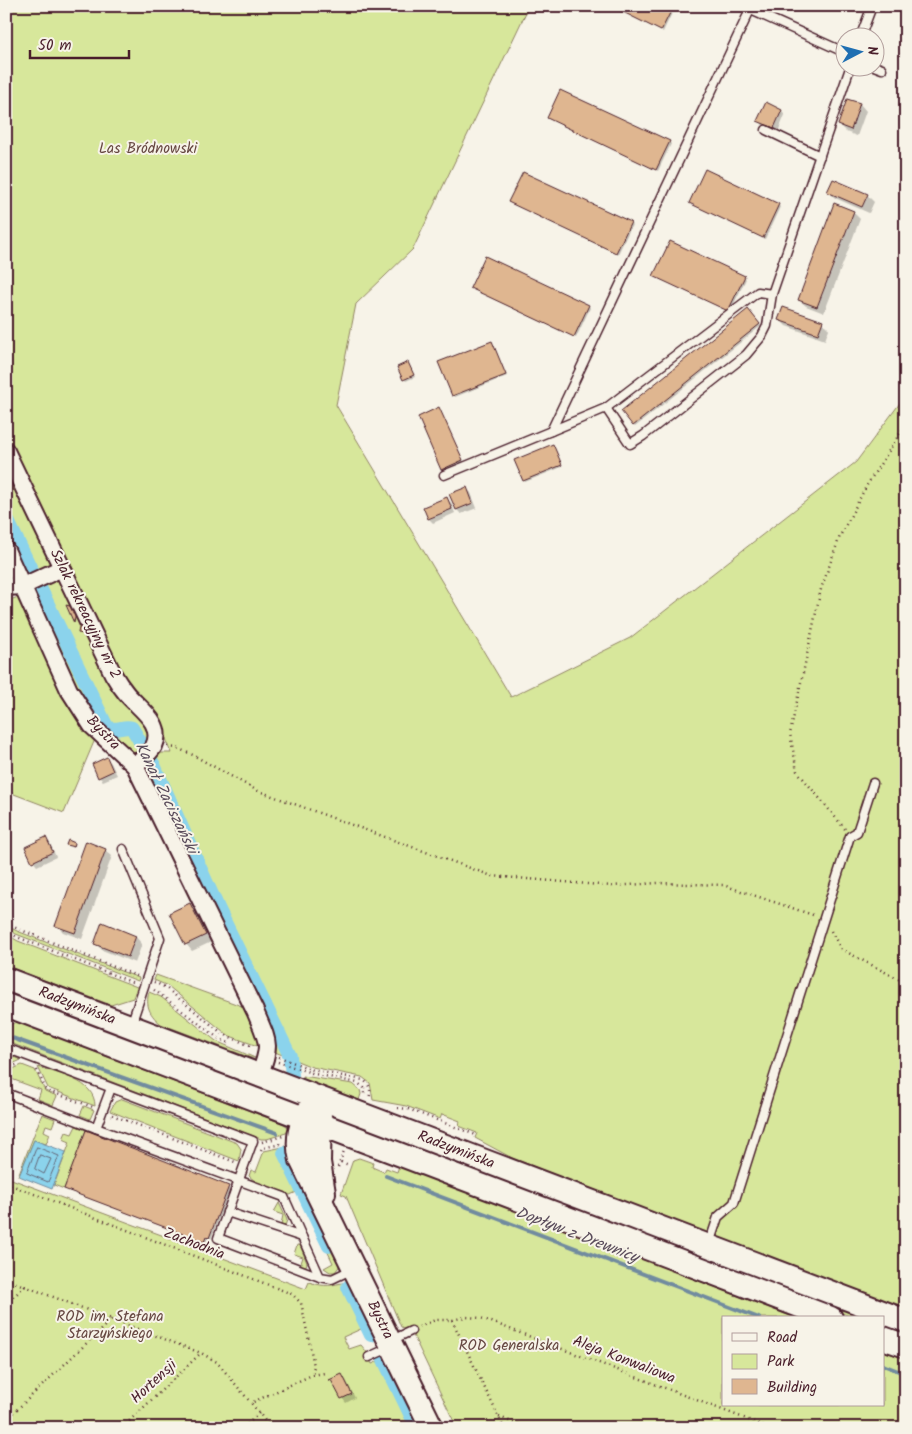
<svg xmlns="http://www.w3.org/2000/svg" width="912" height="1434" viewBox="0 0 912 1434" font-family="Kalam,sans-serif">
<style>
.green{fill:#d7e79b;stroke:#908363}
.water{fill:#8bd3ec;stroke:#718b9f}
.shadow{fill:#0003}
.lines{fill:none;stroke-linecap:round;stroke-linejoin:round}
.shore{stroke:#646778;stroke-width:1}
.stream{stroke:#718b9f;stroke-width:4}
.canal{stroke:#8bd3ec;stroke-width:14}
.building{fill:#dfb690;stroke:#4a1f2b}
.lane-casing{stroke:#4a1f2b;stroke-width:11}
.street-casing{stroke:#4a1f2b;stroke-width:20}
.secondary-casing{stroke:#4a1f2b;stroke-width:26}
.path{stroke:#4a1f2b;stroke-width:2.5;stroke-dasharray:1 4;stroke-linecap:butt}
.lane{stroke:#f7f3e8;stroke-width:8}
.street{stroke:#f7f3e8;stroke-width:16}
.secondary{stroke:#f7f3e8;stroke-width:22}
.labels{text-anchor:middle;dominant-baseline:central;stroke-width:4;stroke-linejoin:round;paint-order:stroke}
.park-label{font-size:15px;fill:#664741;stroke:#f7f3e8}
.street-label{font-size:15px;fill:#4a1f2b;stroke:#f7f3e8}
.water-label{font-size:16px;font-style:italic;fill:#5a4c5b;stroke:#f7f3e8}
</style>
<rect width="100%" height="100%" fill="#f7f3e8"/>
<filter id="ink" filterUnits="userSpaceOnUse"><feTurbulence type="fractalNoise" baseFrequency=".02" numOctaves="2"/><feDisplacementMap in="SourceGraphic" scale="10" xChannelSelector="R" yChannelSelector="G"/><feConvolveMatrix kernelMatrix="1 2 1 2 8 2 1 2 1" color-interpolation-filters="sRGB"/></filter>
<g filter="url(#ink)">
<g class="green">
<path d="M6,6H529L413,249L356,304L336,405L511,697L630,638L856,462L906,395V1309L514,1159L475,1138L477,1133L459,1126L460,1121L442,1114L440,1119L406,1106L373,1100L370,1083L362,1077L312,1067L275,1052L271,1032L145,772V766L155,753H172L161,727L153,730L145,747L132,725C124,722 116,730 109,724L6,513Z"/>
<path d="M6,522L33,577L25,580L6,536Z"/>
<path d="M36,585L105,726L112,731L131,729L143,750L140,753L131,754L104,729L83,700L66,666L56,641L40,614L29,588Z"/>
<path d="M22,596L61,694L96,737L64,813L6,791V601Z"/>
<path d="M7,926L17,931L139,978L138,981L16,934L6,928Z"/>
<path d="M6,934L18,941L137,987L133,998L111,1005L6,966Z"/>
<path d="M156,975L250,1009L263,1048L230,1036L224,1032L168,986L154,980Z"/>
<path d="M6,988L290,1097L301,1106L6,994Z"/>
<path d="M149,992L161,997L216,1041L255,1058H251L161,1024C150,1015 145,1006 149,992Z"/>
<path d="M17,1022L284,1124L291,1129L289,1132L267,1139H261L13,1044L6,1037C6,1029 8,1024 17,1022Z"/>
<path d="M6,1054L21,1060L6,1067Z"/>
<path d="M22,1065L35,1070L45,1091L57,1096L53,1105L38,1099L41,1090L6,1077V1072Z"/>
<path d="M38,1067C58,1074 95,1080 95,1106L48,1088Z"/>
<path d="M303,1076L353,1084L360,1090L361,1094L359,1100L303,1079Z"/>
<path d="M122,1099L237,1143L241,1149L239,1161L110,1111L115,1102Z"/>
<path d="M84,1106L94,1110L90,1119L80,1115Z"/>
<path d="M42,1114L55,1119L52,1127L46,1125L44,1131L50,1134L46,1144L34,1140L19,1176H18Z"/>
<path d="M76,1126L86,1130L64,1189L54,1185L70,1142L63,1139L66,1132L72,1134Z"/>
<path d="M371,1127L873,1318H855L368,1133Z"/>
<path d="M288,1146L341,1264L335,1272H330L324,1268L333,1263L299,1191L290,1195L256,1182L249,1176L251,1170L256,1172L264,1151Z"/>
<path d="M359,1158L373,1163L372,1167L384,1172L386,1168L397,1172L399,1166L796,1318H723V1405H883V1351L906,1359V1428H457L411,1331L401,1327L346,1196L341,1194L353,1160Z"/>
<path d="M6,1177L306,1289L309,1282C328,1288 329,1285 348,1282L352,1287L370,1325L343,1337L349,1349L361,1345L366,1351L372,1364L379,1361L410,1428H6Z"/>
<path d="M279,1203L287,1220L285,1226L281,1225L283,1215L274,1212Z"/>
<path d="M297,1245H300L307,1263L305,1268L300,1266L303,1257L294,1254Z"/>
</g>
<path class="water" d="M34,1140L66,1152L52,1189L19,1176Z"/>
<g class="shadow">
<path d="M611,6H665L673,11L663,32Z"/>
<path d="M860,104L866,111L857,136L846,132L839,125Z"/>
<path d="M781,111L785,115L778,132L763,125L759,121Z"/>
<path d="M548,118L669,142L671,144L658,171Z"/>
<path d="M828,191L867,195L874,202L869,213L835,198Z"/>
<path d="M510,202L630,223L632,225L618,254Z"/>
<path d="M692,204L778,205L780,207L765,239Z"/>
<path d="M853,212L860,219L824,313L806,306L799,300Z"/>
<path d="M485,257L589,306L590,308L576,338L473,289L471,288Z"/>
<path d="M657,277H744L746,279L730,312Z"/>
<path d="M748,311L761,326L635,427L623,411Z"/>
<path d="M780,320L822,322L829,329L825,340L786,326Z"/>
<path d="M492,342L507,376L455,397L440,363Z"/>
<path d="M408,363L415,377L406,381L404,379Z"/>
<path d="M439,409L464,462L444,471L442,469Z"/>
<path d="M553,446L562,467L525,482L524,480Z"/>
<path d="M467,489L471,493L477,508L461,514L457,510L451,495Z"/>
<path d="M447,499L451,503L455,513L433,523L429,519L424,508Z"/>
<path d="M107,759L111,763L117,775L103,781L99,777Z"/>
<path d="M46,839L50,843L56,857L37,866L33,861Z"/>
<path d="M105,850L112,856L82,939L63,932L57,925Z"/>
<path d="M190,905L196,911L211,942L192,951L186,944Z"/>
<path d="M102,924L136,937L142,944L135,963L102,950L95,943Z"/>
<path d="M228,1187L230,1189L211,1239L208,1238L206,1243L67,1190Z"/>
<path d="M342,1376L346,1380L355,1398L346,1403L342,1398Z"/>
</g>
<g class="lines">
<g class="shore">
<path d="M37,1147L59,1156L48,1182L27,1173Z"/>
<path d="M40,1155L51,1159L44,1174L35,1169Z"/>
</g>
<g class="stream">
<path d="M12,1038L277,1133"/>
<path d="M386,1176L759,1318"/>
<path d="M883,1365L906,1374"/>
</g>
<g class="canal">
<path d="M6,517L107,727C116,732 123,725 132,728L154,765L219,910L290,1056L292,1075"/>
<path d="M284,1153L329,1246"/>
<path d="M348,1287L371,1335"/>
<path d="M384,1360L417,1428"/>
</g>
</g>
<g class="building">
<path d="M611,6H667L672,9L661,31Z"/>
<path d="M560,90L670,141L656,170L547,118Z"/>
<path d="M847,99L860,103L851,130L838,125Z"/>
<path d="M766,102L782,110L774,128L757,121Z"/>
<path d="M705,169L779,204L763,238L689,203Z"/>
<path d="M523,172L631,222L616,253L508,202Z"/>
<path d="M833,179L868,194L862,207L827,192Z"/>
<path d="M834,203L854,211L817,307L798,300Z"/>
<path d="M670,241L745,276L728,311L653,276Z"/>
<path d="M485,256L589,305L574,337L470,288Z"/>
<path d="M783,307L823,321L818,334L778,320Z"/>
<path d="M748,309L760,324L633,426L621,411Z"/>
<path d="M492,341L506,375L452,396L438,362Z"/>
<path d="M408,362L414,375L403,380L397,367Z"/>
<path d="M439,407L463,460L441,470L418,417Z"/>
<path d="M553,444L562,465L523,481L514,460Z"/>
<path d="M467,487L473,503L456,510L449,494Z"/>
<path d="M447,497L452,509L428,519L423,507Z"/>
<path d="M66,605L77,608L74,623Z"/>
<path d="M81,617L90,635L78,633Z"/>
<path d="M107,757L113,771L98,778L92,764Z"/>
<path d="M46,837L53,852L32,862L25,847Z"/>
<path d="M68,840L75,843L74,847L66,845Z"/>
<path d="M86,841L106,849L75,933L55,926Z"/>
<path d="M190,903L206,935L185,945L169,913Z"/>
<path d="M102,922L136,936L128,957L94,944Z"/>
<path d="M86,1130L229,1186L209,1238L206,1237L204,1242L64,1189Z"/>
<path d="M342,1374L352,1394L341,1399L331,1380H329Z"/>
</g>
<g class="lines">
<defs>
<g id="lane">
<path d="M742,6L844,52"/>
<path d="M860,38L872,6"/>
<path d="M874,66L882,69"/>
<path d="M766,130L820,156"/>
<path d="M606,408L630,444L643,436L746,355L762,336L767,326L772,294"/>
<path d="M551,431L606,408L758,292L772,294L850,68"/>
<path d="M444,475L551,431L750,10"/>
<path d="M123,849L160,938L131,1025"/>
<path d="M6,1048L253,1141L218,1238L320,1277"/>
<path d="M111,1088L96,1128L284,1197L320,1277L332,1279L353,1269"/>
<path d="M6,1093L96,1128"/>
<path d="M227,1212L302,1237"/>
<path d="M709,1244L718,1217L734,1203L850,836L857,832L873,783"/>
<path d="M392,1340L411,1331"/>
<path d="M369,1357L391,1347"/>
</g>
<g id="street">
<path d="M6,451L113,674C117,681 121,687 126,693C138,708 165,723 154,746C150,753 141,760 135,766"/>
<path d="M6,550L69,690L92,726L135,766L255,1011C268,1042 272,1044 259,1076"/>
<path d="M6,587L23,586L62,568"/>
</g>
<g id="secondary">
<path d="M6,979L906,1321"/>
<path d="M6,1005L831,1318"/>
<path d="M312,1106C299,1121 296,1142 301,1160L432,1428"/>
<path d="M320,1110L319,1162L324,1193"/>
<path d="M883,1338L906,1346"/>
</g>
</defs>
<use href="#lane" class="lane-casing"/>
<use href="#street" class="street-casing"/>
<use href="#secondary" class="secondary-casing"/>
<g class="path">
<path d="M168,747L177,748L193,755L256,790L492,876L612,886L658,883L723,885L816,916"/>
<path d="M845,829L797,771L790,734L821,589L840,536L867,485L906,424"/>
<path d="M6,924L137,976"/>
<path d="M6,931L17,937L134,983"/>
<path d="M831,931L841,949L906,983"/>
<path d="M154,982L166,988L223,1034L253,1047"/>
<path d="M154,990L218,1038L231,1044"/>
<path d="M279,1057L313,1070L363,1080C371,1085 371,1092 369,1099"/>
<path d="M278,1062L315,1074L358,1083L364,1088V1096"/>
<path d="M6,1069L19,1064"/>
<path d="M37,1070L46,1090L93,1107"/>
<path d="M398,1108L408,1109L476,1135"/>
<path d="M112,1115L235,1162"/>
<path d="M262,1142L283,1136"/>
<path d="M261,1150L262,1148L281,1144"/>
<path d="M341,1162L349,1165"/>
<path d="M338,1167L344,1151"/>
<path d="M6,1183L292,1294L301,1303L302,1307L314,1366L312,1375"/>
<path d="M6,1279L201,1353L217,1362L251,1403"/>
<path d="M6,1304L25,1286"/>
<path d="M452,1320L504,1428"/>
<path d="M419,1327L435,1320H452L466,1317L481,1318L770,1428"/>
<path d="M499,1417L528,1428"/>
<path d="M6,1420L112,1319"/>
<path d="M122,1428L201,1353"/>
<path d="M244,1428L259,1413"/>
<path d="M271,1428L251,1403L312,1375L325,1373"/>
</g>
<use href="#lane" class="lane"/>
<use href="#street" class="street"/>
<use href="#secondary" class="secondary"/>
</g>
</g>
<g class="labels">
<g class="park-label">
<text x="148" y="149">Las Bródnowski</text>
<text x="110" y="1317">ROD im. Stefana<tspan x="110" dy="17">Starzyńskiego</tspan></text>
<text x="509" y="1346">ROD Generalska</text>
</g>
<g class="street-label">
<text transform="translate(85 614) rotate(64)">Szlak rekreacyjny nr 2</text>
<text transform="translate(103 733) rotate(46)">Bystra</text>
<text transform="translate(77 1006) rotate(21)">Radzymińska</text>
<text transform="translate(456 1150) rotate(21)">Radzymińska</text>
<text transform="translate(194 1244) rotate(21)">Zachodnia</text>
<text transform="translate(380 1320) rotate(64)">Bystra</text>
<text transform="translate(624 1360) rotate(21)">Aleja Konwaliowa</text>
<text transform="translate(154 1382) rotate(-43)">Hortensji</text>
</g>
<g class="water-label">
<text transform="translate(166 798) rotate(64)">Kanał Zaciszański</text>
<text transform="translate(577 1235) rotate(21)">Dopływ z Drewnicy</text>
</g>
</g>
<rect width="912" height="1434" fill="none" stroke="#f7f3e8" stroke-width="25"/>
<rect x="12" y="12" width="887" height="1409" fill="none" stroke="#4a1f2b" stroke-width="2" filter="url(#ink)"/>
<rect x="722" y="1316" width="162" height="90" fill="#f7f3e8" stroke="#b29e9c"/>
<rect x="732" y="1333" width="25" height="8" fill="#f7f3e8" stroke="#b29e9c"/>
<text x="767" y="1342" font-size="15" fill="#4a1f2b">Road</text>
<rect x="732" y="1354" width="25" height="15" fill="#d7e79b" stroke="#b29e9c"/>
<text x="767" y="1366" font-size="15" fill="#4a1f2b">Park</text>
<rect x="732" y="1379" width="25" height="15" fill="#dfb690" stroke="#b29e9c"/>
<text x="767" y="1392" font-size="15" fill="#4a1f2b">Building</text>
<g transform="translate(860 52) rotate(84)"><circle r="24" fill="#f7f3e8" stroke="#b29e9c"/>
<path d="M0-4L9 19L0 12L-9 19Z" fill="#1f6fb2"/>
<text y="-8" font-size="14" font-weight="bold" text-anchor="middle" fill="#4a1f2b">N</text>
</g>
<path d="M30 50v8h99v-8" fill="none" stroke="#4a1f2b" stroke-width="2.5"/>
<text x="38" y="50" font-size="15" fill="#4a1f2b" stroke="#f7f3e8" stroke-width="4" paint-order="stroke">50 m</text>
</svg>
